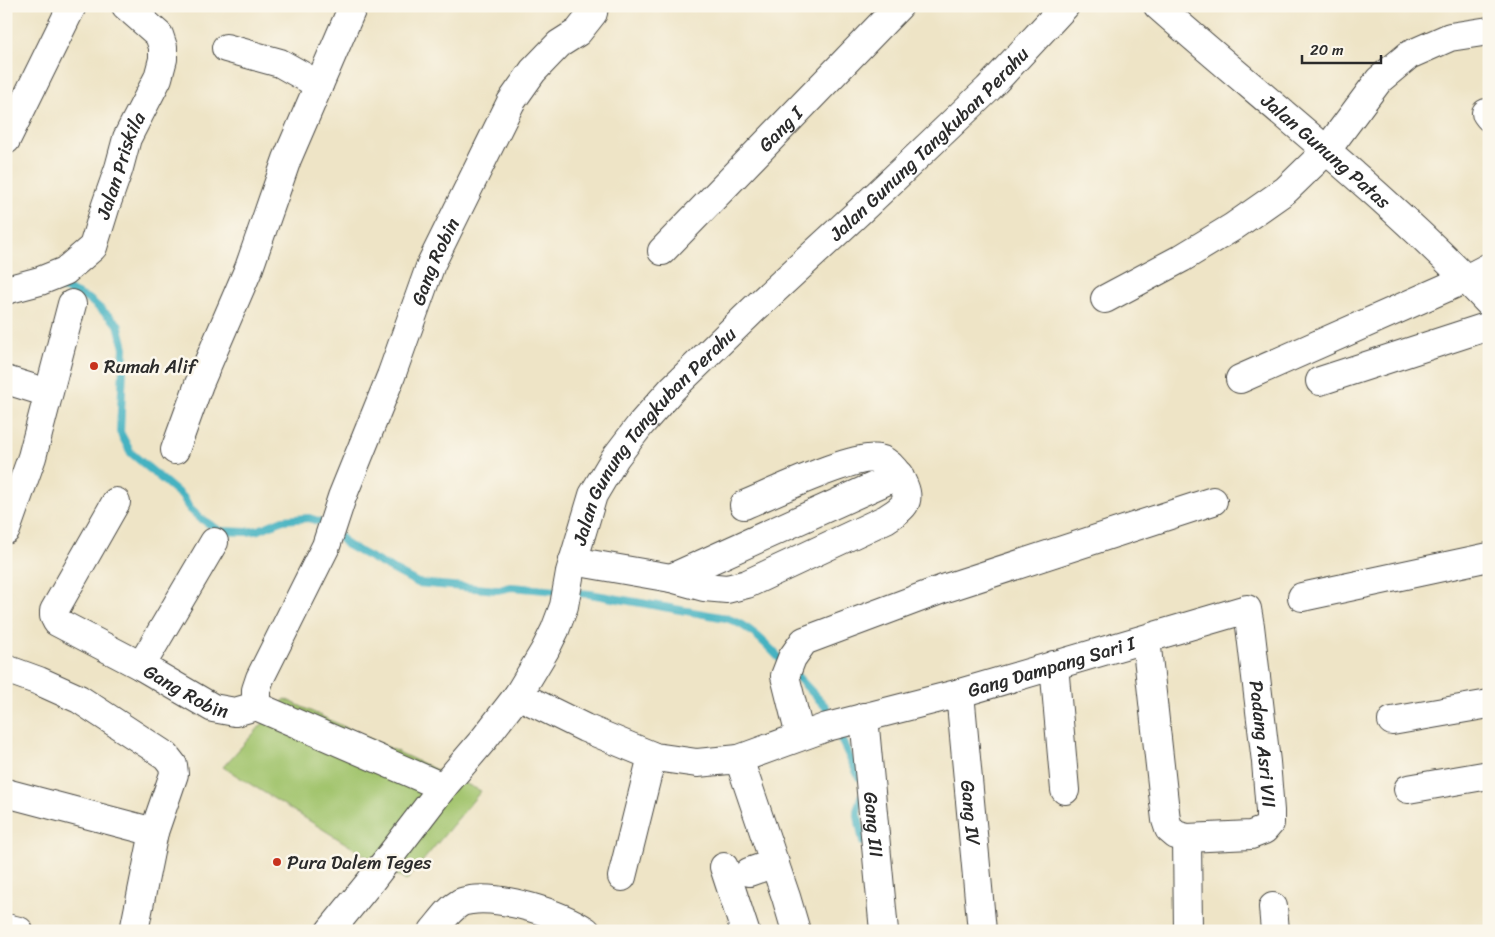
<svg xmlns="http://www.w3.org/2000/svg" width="1495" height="937" viewBox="0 0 1495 937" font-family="Sriracha,sans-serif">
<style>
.green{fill:#a2c46d;stroke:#66784c}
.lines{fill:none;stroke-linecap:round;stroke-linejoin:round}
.stream{stroke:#45b2c1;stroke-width:8}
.minor-casing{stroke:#484742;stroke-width:30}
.minor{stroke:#fff;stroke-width:28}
.poi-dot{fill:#c8321e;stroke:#fbf7ec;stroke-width:2}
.labels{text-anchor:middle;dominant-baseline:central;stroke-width:5;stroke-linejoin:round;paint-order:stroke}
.street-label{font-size:19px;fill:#2b2b2b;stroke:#fbf7ec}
.poi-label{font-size:19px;fill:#2b2b2b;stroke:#fbf7ec;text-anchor:start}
</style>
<rect width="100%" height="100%" fill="#fbf7ec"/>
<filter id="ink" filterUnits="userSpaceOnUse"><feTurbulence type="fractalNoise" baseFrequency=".02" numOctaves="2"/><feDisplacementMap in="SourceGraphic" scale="10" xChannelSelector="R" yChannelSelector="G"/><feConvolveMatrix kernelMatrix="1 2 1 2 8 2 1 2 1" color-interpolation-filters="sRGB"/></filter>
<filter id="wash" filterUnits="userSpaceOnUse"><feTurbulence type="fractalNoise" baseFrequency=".0096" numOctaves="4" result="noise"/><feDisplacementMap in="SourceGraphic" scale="20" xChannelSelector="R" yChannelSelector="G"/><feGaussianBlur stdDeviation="1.12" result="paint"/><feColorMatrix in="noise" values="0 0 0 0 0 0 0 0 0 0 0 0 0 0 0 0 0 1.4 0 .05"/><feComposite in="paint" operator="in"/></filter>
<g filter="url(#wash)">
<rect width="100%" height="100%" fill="#eee4c6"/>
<path class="green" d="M285,699L481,791L406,881L223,767Z"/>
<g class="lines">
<g class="stream">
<path d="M51,286L66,289L90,300L118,324L124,348L120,432L131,453L183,497L190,509L200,518L220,531L247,532L259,530L283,520L309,518L321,522L327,525"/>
<path d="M336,533L347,545L418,583L497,590L511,587L523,588L590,594L726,618C751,626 767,645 784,663"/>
<path d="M794,673L826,707L859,777"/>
<path d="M861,797L857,811L863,842"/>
</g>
</g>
</g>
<g filter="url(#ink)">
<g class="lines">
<defs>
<g id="minor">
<path id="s1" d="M1158,6C1269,104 1387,195 1489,303"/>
<path d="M226,48L280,63L319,85"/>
<path d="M1486,113L1489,117"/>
<path d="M6,140L72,6"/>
<path id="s2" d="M662,251L899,6"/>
<path id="s3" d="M6,290L40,281L65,271L93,247L106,205L119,168L127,138L158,78L163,59V47L159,35L126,6"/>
<path d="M1105,299L1182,258L1233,227L1286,190L1326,151L1379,80L1409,55L1450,37L1489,31"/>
<path d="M1240,379L1466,279L1489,267"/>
<path d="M6,380L48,393"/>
<path d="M1320,381L1489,326"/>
<path d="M175,450L199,384L249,268L287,159L353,6"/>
<path id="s4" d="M116,502L54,611V616L57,622L141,666L213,708L235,712L256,706L443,787"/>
<path d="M6,530L32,457L72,304"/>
<path d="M573,561L671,578L704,587L727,589L747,584L886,519C899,510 912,505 904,486C900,476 890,461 879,459C855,453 771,494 744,505"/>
<path d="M671,578L899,475"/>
<path d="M1302,597L1489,557"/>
<path d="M1054,665L1065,790"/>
<path d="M141,666L214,542"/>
<path d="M6,669L39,681L79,699L166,756L173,765L174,774L154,832L134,931"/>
<path id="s5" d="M960,693L982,931"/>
<path id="s6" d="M518,695L585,728L655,757L697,763L739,759L827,727L960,693L1247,609L1250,626L1266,762L1270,811V823L1264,830L1251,835L1187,838L1176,835L1169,829L1166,820L1146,639"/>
<path id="s7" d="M256,706V690L260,678L326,546L342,497L391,376L431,264L511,102L533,71L559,44L578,32L593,13L594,6"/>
<path id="s8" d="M864,717L884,931"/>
<path d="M1392,721L1489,704"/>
<path d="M800,736L785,676L792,658L804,641L943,589L1213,501"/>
<path d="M739,759L786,897L796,931"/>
<path d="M1408,789L1489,775"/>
<path d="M6,793L154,832"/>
<path d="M1187,838L1188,931"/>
<path d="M724,867L745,931"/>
<path d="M749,872L775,863"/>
<path d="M622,877L652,756"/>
<path d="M1273,907L1275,931"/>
<path d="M6,928L19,931"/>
<path id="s9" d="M330,931L370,882L443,787L484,739L518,695L545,650L555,630L564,606L570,572L593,495L615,458L641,424L672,389L754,309L860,211L988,89L1065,6"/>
<path d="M433,931C441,922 449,909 460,903C463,901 467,901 471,900C503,896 559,913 586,931"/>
</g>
</defs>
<use href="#minor" class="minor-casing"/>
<use href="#minor" class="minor"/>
</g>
</g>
<g class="poi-dot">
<circle cx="94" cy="366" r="5"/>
<circle cx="277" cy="862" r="5"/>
</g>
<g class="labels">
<g class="street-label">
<text stroke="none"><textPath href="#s2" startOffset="170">Gang I</textPath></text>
<text stroke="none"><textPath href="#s9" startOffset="1005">Jalan Gunung Tangkuban Perahu</textPath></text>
<text stroke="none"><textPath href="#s1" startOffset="222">Jalan Gunung Patas</textPath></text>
<text stroke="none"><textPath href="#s3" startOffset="185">Jalan Priskila</textPath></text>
<text stroke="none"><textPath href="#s7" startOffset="481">Gang Robin</textPath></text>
<text stroke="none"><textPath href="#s9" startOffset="600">Jalan Gunung Tangkuban Perahu</textPath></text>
<text stroke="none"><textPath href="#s6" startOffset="561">Gang Dampang Sari I</textPath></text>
<text stroke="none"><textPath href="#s4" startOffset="284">Gang Robin</textPath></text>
<text stroke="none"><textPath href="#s6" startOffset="901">Padang Asri VII</textPath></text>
<text stroke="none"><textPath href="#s5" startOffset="120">Gang IV</textPath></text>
<text stroke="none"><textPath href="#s8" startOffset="108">Gang III</textPath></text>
</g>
<g class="poi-label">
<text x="104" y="366">Rumah Alif</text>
<text x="287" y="862">Pura Dalem Teges</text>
</g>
</g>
<rect width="1495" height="937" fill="none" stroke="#fbf7ec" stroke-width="25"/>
<path d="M1302 55v8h79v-8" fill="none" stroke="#2b2b2b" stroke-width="2.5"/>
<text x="1310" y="55" font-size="15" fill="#2b2b2b" stroke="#fbf7ec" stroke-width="4" paint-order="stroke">20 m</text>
</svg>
